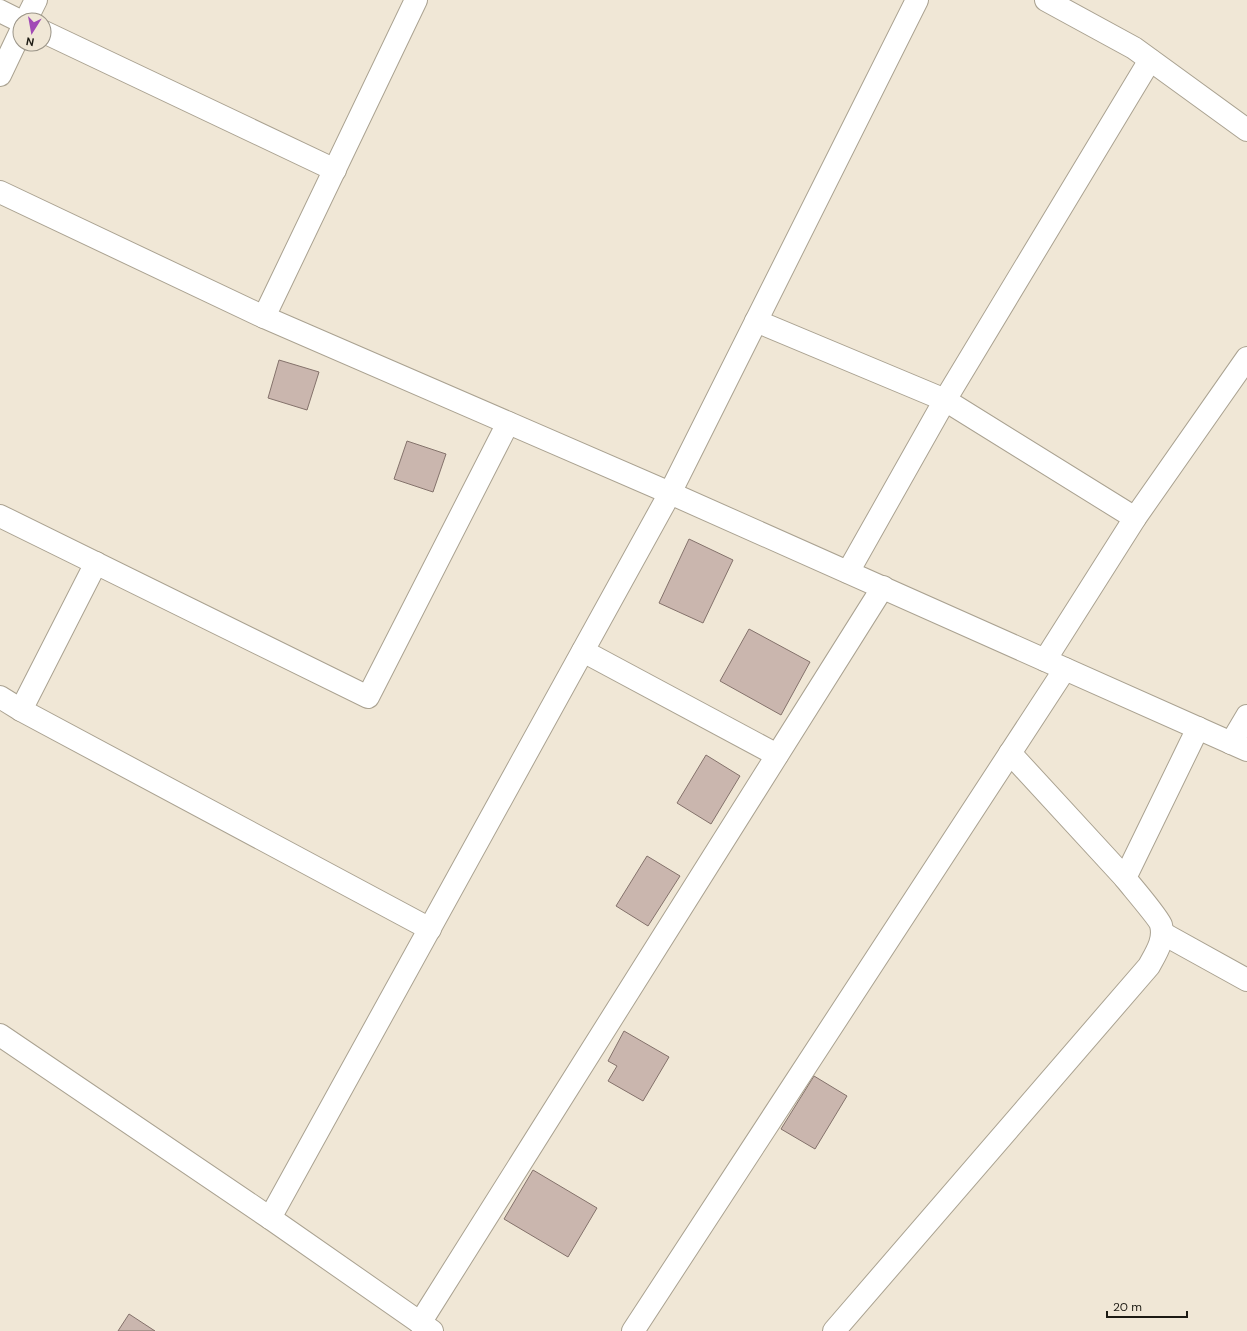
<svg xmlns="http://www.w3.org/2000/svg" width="1247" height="1331" viewBox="0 0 1247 1331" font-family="'DM Sans',sans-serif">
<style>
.building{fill:#cab6ae;stroke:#84726b}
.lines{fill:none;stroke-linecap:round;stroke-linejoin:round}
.minor-casing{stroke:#aaa291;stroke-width:24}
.tertiary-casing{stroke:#aaa291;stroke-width:24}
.minor{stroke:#fff;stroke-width:22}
.tertiary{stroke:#fff;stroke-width:22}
</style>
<rect width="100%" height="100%" fill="#f0e7d6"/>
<g class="building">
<path d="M279,360L319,372L307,410L268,398Z"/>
<path d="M407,441L446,454L433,492L394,479Z"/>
<path d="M689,539L733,560L703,623L659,603Z"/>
<path d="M749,629L810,662L781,715L720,681Z"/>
<path d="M706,755L740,776L711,824L677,803Z"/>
<path d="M647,856L680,876L648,926L616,906Z"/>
<path d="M624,1031L669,1057L643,1101L608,1081L617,1066L608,1061Z"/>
<path d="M814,1076L847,1096L815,1149L781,1129Z"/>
<path d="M533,1170L597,1208L568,1257L504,1219Z"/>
<path d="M129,1314L155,1331H118Z"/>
</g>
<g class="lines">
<defs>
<g id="minor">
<path d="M1046,0L1134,48L1247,130"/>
<path d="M0,11L20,21"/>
<path d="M26,20L36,0"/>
<path d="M44,32L335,170"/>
<path d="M0,75L20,33"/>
<path d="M0,192L264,317L670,493L1247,750"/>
<path d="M264,317L416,0"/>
<path d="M756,321L945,400L1135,518"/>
<path d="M0,516L368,697L508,423"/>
<path d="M848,572L945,400L1150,60"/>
<path d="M583,651L777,755"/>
<path d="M1045,660L1135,518L1247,358"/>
<path d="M0,697L21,710L430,929"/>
<path d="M21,710L96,563"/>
<path d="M1231,743L1247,716"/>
<path d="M1010,753L1125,878L1198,728"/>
<path d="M1162,933L1247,980"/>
<path d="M270,1218L670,493L917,0"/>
<path d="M420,1323L883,587"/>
<path d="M633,1331L1065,669"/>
<path d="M834,1331L1149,966C1156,953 1165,940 1161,925C1159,918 1131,886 1125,878"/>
</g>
<path id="tertiary" d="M0,1035L270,1218L432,1331"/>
</defs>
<use href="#minor" class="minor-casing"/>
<use href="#tertiary" class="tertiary-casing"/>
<use href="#minor" class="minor"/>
<use href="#tertiary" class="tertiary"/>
</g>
<g transform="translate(32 32) rotate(191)"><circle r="19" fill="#f0e7d6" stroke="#9b9588"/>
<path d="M0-3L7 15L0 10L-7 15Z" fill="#a24ab6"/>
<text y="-6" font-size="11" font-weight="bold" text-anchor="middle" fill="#1c1a13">N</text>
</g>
<path d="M1107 1311v6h80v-6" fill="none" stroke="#1c1a13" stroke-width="2"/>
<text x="1113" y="1311" font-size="12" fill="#1c1a13" stroke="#f0e7d6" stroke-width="3" paint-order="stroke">20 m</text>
</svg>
